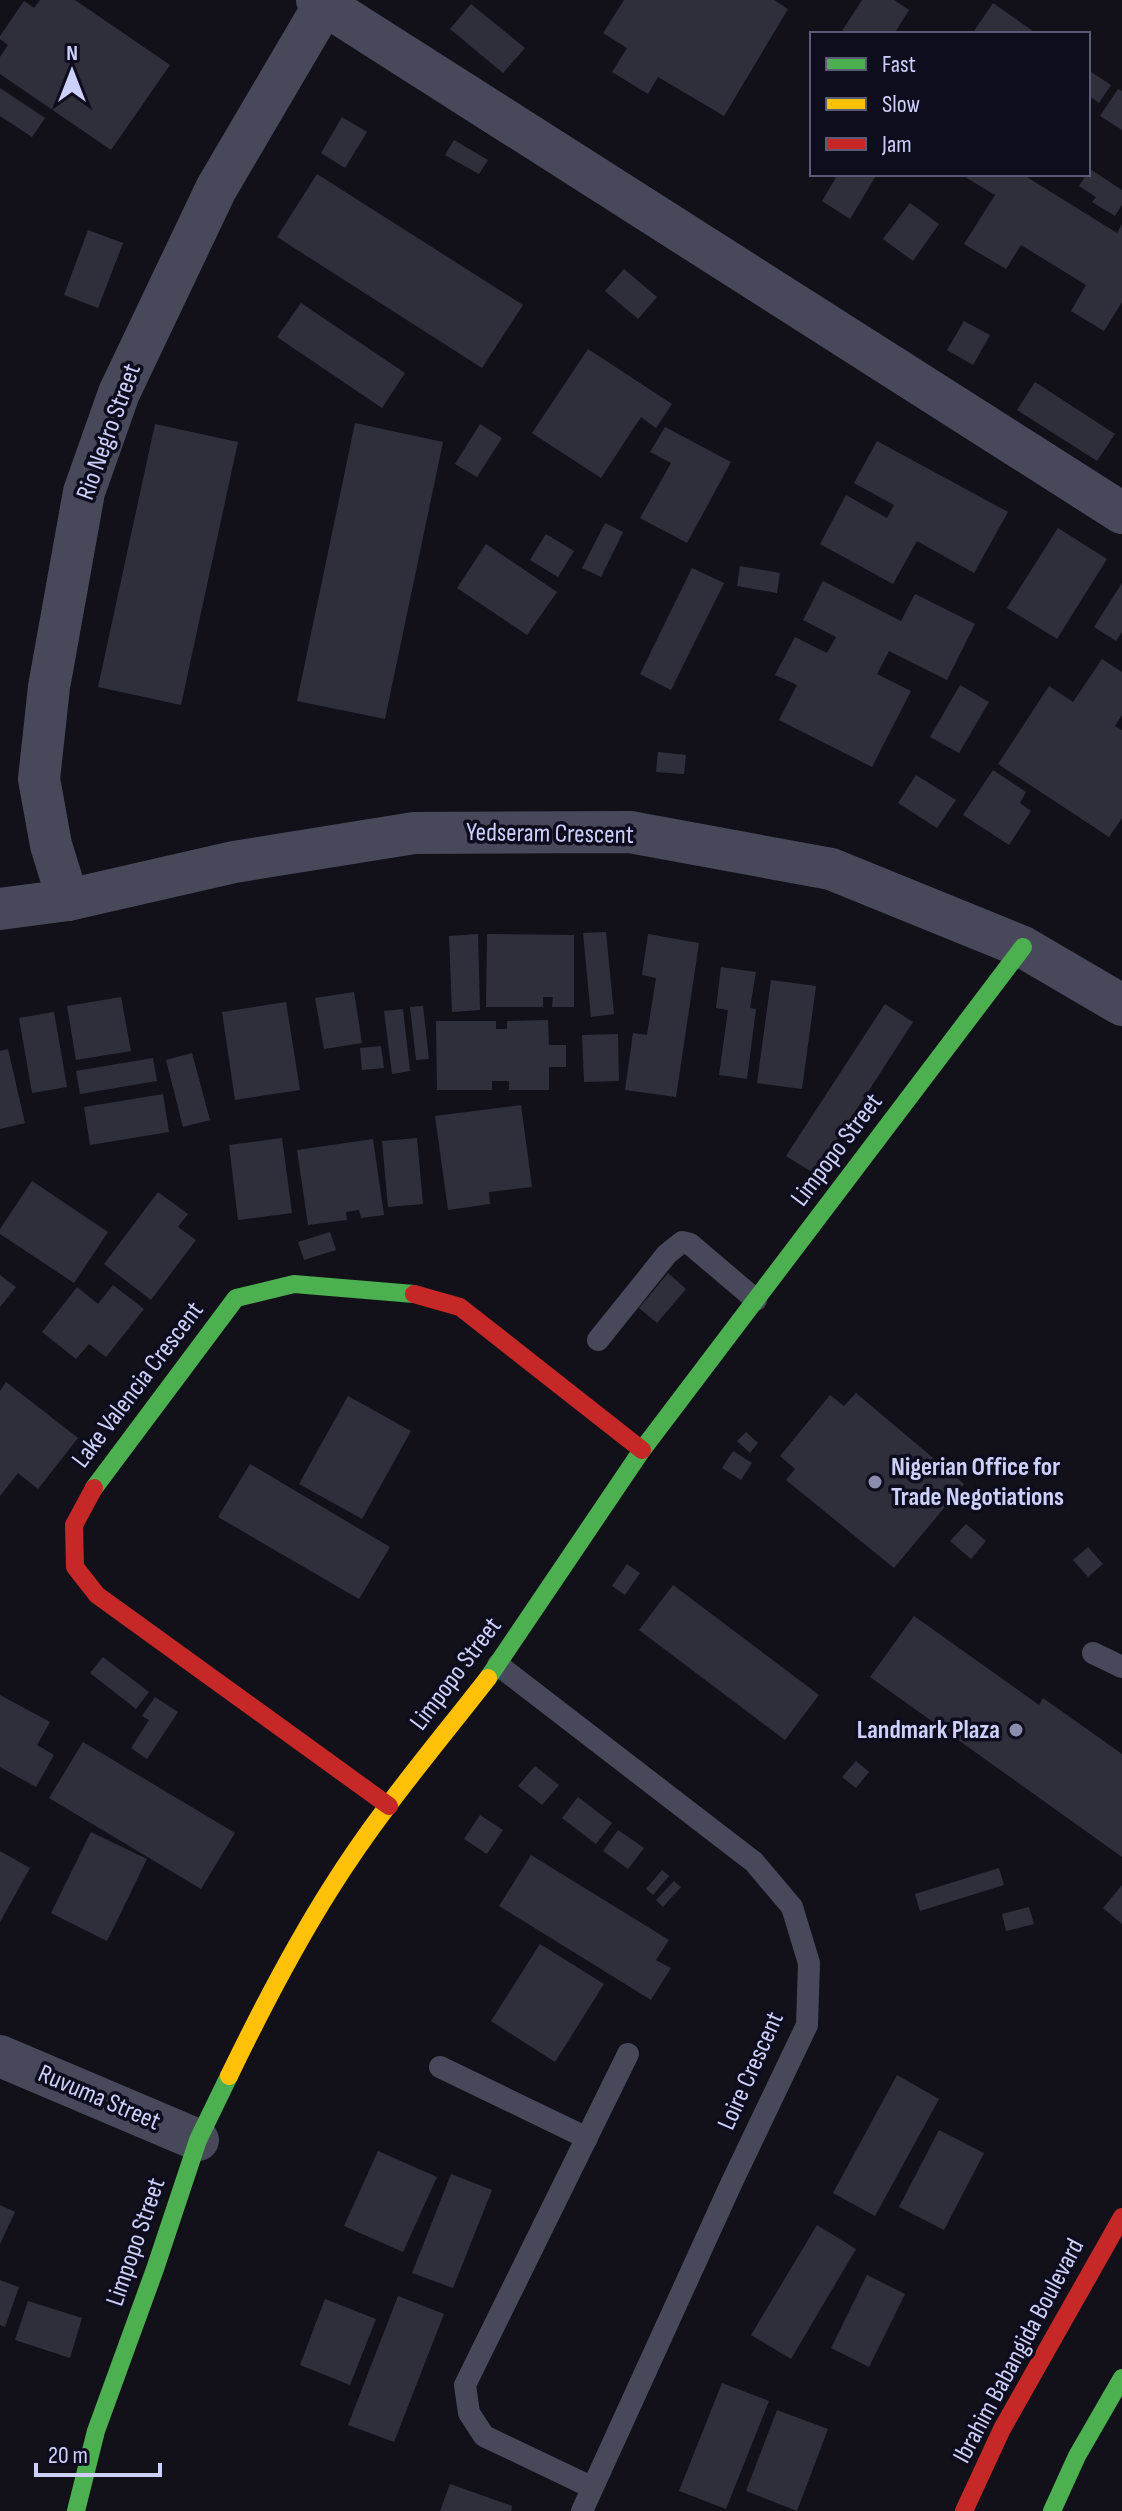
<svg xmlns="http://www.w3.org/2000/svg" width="1122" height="2511" viewBox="0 0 1122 2511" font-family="'Sofia Sans Condensed',sans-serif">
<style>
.building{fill:#2f2f3c}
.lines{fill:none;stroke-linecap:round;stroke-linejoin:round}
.lane{stroke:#47485a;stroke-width:22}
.street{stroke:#47485a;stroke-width:42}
.fast{stroke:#4caf50;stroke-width:18}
.slow{stroke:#ffc107;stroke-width:18}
.jam{stroke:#c62828;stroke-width:18}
.poi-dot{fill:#8c8dad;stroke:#0e0d1e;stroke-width:3}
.labels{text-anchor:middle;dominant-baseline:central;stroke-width:7;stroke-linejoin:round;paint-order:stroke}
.street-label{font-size:26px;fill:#ced0fc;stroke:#0e0d1e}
.poi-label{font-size:26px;font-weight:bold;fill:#ced0fc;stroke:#0e0d1e;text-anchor:start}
</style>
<rect width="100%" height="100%" fill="#12111a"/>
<g class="building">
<path d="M40,0H75L170,65L111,150L0,74V57L8,45L0,39V36L24,1L34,8Z"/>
<path d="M624,0H774L788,9L724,116L658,77L648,94L612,72L627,48L603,33Z"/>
<path d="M862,0H894L909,10L894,34H840Z"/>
<path d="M993,3L1037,34H972Z"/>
<path d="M471,4L525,48L503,73L450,29Z"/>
<path d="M1088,70L1111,85L1099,103L1088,95Z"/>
<path d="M0,88L45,118L32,137L0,116Z"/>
<path d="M1118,89L1122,91V130L1100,116Z"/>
<path d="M342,117L367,132L345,168L321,153Z"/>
<path d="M454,140L488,160L479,174L445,155Z"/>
<path d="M1090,169L1122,190V205L1115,216L1092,202L1096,197L1079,186Z"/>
<path d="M317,174L523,305L482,368L277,237Z"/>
<path d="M838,174H877L850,219L822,201Z"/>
<path d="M960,174H1022L1117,233L1122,224V302L1104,331L1071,311L1086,285L1021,245L1006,269L964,244L995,195Z"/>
<path d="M910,203L939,224L913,261L883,239Z"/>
<path d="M88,230L123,243L98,308L64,295Z"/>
<path d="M624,269L657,297L638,319L605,291Z"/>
<path d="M301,303L405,373L382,408L277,337Z"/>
<path d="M964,321L990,335L973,365L947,350Z"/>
<path d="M588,349L672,404L656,428L641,417L601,478L532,433Z"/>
<path d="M1035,382L1115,434L1097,461L1017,410Z"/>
<path d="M355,423L443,442L385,719L297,701Z"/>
<path d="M155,424L238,442L181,705L98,687Z"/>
<path d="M480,424L502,438L477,477L455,464Z"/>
<path d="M665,427L731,462L687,543L640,518L671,463L650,452Z"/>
<path d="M877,441L1008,512L974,573L917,541L893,584L820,544L846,495L887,518L894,505L854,483Z"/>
<path d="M605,523L623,532L601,577L582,568Z"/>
<path d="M1058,528L1107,559L1057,639L1007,608Z"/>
<path d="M546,534L574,551L558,577L530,560Z"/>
<path d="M486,544L557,592L527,635L457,588Z"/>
<path d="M740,566L780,573L777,593L737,586Z"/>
<path d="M692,568L724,583L671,690L640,674Z"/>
<path d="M823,581L901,621L915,594L975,624L947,680L889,651L877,674L911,691L872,767L779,720L797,685L775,675L795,637L827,653L836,637L803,620Z"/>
<path d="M1122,583V632L1116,641L1094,627Z"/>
<path d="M1102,659L1122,672V715L1115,726L1122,730V818L1109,837L998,764L1049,686L1073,702Z"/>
<path d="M960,685L989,702L959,753L930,737Z"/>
<path d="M658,752L686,755L684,774L656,772Z"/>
<path d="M993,770L1026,792L1020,803L1031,811L1009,845L963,815Z"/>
<path d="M916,775L956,800L937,828L898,803Z"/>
<path d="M606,932L614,1014L591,1017L583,933Z"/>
<path d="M478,934L480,1010L452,1012L449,936Z"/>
<path d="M487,934L574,935V1007H552L553,997H543V1007H486Z"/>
<path d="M648,934L699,943L676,1097L625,1090L633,1033L647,1035L656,978L642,975Z"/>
<path d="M721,967L756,972L750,1008L756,1009L747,1079L719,1075L728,1010L716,1008Z"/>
<path d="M771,980L816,986L802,1089L757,1083Z"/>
<path d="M354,992L362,1043L324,1049L315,998Z"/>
<path d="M121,997L131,1051L76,1060L67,1006Z"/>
<path d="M286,1002L300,1090L235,1100L222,1012Z"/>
<path d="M885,1004L913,1022L815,1174L786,1156Z"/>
<path d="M423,1006L429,1059L416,1060L410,1007Z"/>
<path d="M403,1009L410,1071L392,1074L384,1011Z"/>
<path d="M54,1012L67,1087L32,1093L19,1018Z"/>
<path d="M548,1020L549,1045H566V1067H549V1090H509V1081H492V1090H437L436,1021H496V1029H507V1021Z"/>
<path d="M618,1034L619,1081L584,1082L582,1035Z"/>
<path d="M381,1046L384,1068L362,1070L360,1048Z"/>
<path d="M8,1049L25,1123L0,1129V1051Z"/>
<path d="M192,1053L210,1120L183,1127L166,1060Z"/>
<path d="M153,1058L157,1081L80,1094L76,1071Z"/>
<path d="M163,1094L169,1132L90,1145L84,1107Z"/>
<path d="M521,1105L532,1187L489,1192L490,1204L448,1210L435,1116Z"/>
<path d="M282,1138L292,1213L238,1220L229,1145Z"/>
<path d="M417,1138L423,1204L388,1207L382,1141Z"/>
<path d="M373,1139L384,1215L361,1218L359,1210L346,1212L347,1220L308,1225L297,1150Z"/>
<path d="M32,1181L108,1232L74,1283L0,1234V1229Z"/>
<path d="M158,1192L188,1214L178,1227L196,1240L151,1300L104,1264Z"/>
<path d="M330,1232L336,1250L304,1260L298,1242Z"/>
<path d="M668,1273L686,1289L657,1323L639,1308Z"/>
<path d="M0,1275L16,1287L0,1307Z"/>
<path d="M113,1285L144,1309L106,1357L89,1344L76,1359L42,1332L77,1287L98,1304Z"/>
<path d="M6,1382L78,1438L38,1489L18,1473L0,1496V1391Z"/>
<path d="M856,1393L964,1484L894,1568L786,1480L795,1469L780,1456L830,1395L844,1406Z"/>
<path d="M348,1396L411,1431L362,1519L299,1484Z"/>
<path d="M746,1432L758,1443L750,1453L737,1441Z"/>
<path d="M733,1451L752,1463L741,1480L722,1468Z"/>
<path d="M250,1464L390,1547L359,1599L218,1517Z"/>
<path d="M966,1524L986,1541L971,1559L950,1541Z"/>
<path d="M1088,1547L1103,1564L1088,1577L1073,1560Z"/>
<path d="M627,1564L640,1573L625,1595L612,1586Z"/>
<path d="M673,1585L819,1695L785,1740L639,1630Z"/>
<path d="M914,1616L1039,1705L1043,1698L1122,1754V1857L870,1677Z"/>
<path d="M103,1657L149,1692L136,1709L90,1673Z"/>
<path d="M0,1695L50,1722L37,1745L54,1755L36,1787L0,1767Z"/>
<path d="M155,1697L178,1712L147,1759L131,1748L149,1720L142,1716Z"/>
<path d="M83,1742L235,1833L201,1889L49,1798Z"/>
<path d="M856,1761L869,1772L856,1788L842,1777Z"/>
<path d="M535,1766L559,1785L542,1805L518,1786Z"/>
<path d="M578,1797L612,1823L596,1844L562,1818Z"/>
<path d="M480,1815L503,1830L487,1854L464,1839Z"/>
<path d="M618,1830L644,1848L628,1869L603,1851Z"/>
<path d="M91,1832L147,1859L107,1941L51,1913Z"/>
<path d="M0,1851L30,1868L0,1922Z"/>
<path d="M531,1855L669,1940L656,1960L671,1968L651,2000L499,1906Z"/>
<path d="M999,1868L1004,1885L920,1911L915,1894Z"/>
<path d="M662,1870L669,1876L653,1895L646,1889Z"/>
<path d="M674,1881L681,1887L663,1907L656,1900Z"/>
<path d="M1122,1885V1924L1103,1908Z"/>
<path d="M1029,1907L1034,1924L1006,1931L1002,1914Z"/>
<path d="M540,1944L604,1984L555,2062L491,2021Z"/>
<path d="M897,2075L939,2099L875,2216L833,2193Z"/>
<path d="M939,2130L984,2153L944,2230L899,2207Z"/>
<path d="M378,2151L437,2177L403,2252L344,2226Z"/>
<path d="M451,2174L492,2190L453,2288L412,2273Z"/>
<path d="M0,2205L15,2212L0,2244Z"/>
<path d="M817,2225L856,2249L791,2359L751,2335Z"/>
<path d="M867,2275L905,2294L869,2367L831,2348Z"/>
<path d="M0,2280L19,2287L5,2327L0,2325Z"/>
<path d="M398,2296L444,2314L394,2442L348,2425Z"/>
<path d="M325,2299L376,2319L350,2385L300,2365Z"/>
<path d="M28,2301L82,2318L70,2358L15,2340Z"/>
<path d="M722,2383L769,2401L726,2509L679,2491Z"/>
<path d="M777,2410L828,2429L797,2511L746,2491Z"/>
<path d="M450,2484L512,2506L511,2511H440Z"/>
</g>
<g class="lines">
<g class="lane">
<path d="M598,1340L667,1254L682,1242L690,1244L756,1300"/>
<path d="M1093,1653L1122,1667"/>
<path d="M498,1665L754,1862L792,1907L809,1963L807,2025L732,2182L582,2511"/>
<path d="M440,2067L587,2138"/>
<path d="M591,2487L484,2436L469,2413L465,2385L628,2054"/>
</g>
<g class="street">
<path d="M317,0L1122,513"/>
<path d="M68,900L51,845L39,779L49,687L84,492L119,393L216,189L324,5"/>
<path d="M0,909L68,900L234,862L414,833L630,832L831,869L1023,947L1122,1005"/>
<path d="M0,2056L198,2140"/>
</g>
<g class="fast">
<path d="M94,1488L236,1298L294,1284L414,1294"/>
<path d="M488,1678L642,1450L1023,947"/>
<path d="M76,2511L96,2431L155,2269L198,2140L229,2076"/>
<path d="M1052,2511L1077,2456L1122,2378"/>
</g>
<path class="slow" d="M229,2076C260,2012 293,1948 331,1888C377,1814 435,1746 488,1678"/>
<g class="jam">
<path d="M414,1294L460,1307L642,1450"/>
<path d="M94,1488L74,1525L75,1567L97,1595L389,1806"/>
<path d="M964,2511L1002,2429L1122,2217"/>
</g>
</g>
<g class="poi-dot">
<circle cx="875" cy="1482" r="8"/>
<circle cx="1016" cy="1730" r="8"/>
</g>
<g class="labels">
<g class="street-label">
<text transform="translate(109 432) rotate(-70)">Rio Negro Street</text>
<text transform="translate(550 834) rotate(1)">Yedseram Crescent</text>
<text transform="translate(837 1150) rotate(-53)">Limpopo Street</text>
<text transform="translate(138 1385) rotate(-53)">Lake Valencia Crescent</text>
<text transform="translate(456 1674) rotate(-53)">Limpopo Street</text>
<text transform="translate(751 2071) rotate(-66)">Loire Crescent</text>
<text transform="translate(99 2098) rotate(23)">Ruvuma Street</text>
<text transform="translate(136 2242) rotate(-71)">Limpopo Street</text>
<text transform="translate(1019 2351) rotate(-62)">Ibrahim Babangida Boulevard</text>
</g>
<g class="poi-label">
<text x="891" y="1467">Nigerian Office for<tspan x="891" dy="30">Trade Negotiations</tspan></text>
<text x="1000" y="1730" text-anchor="end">Landmark Plaza</text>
</g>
</g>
<rect x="810" y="32" width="280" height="144" fill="#0e0d1e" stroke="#5b5b77" stroke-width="2"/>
<rect x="826" y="58" width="40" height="12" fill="#4caf50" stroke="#5b5b77" stroke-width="2"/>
<text x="882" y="72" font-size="24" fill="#ced0fc">Fast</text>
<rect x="826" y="98" width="40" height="12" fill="#ffc107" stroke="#5b5b77" stroke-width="2"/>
<text x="882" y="112" font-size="24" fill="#ced0fc">Slow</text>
<rect x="826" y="138" width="40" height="12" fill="#c62828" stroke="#5b5b77" stroke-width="2"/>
<text x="882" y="152" font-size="24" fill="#ced0fc">Jam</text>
<g transform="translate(72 72)" stroke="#0e0d1e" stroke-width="6" paint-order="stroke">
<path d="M0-6L14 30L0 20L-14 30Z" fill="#ced0fc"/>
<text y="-12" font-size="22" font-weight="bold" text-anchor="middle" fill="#ced0fc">N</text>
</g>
<path d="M36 2463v12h124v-12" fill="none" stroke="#ced0fc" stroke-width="4"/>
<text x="48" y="2463" font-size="24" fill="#ced0fc" stroke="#0e0d1e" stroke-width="6" paint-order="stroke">20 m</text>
</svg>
